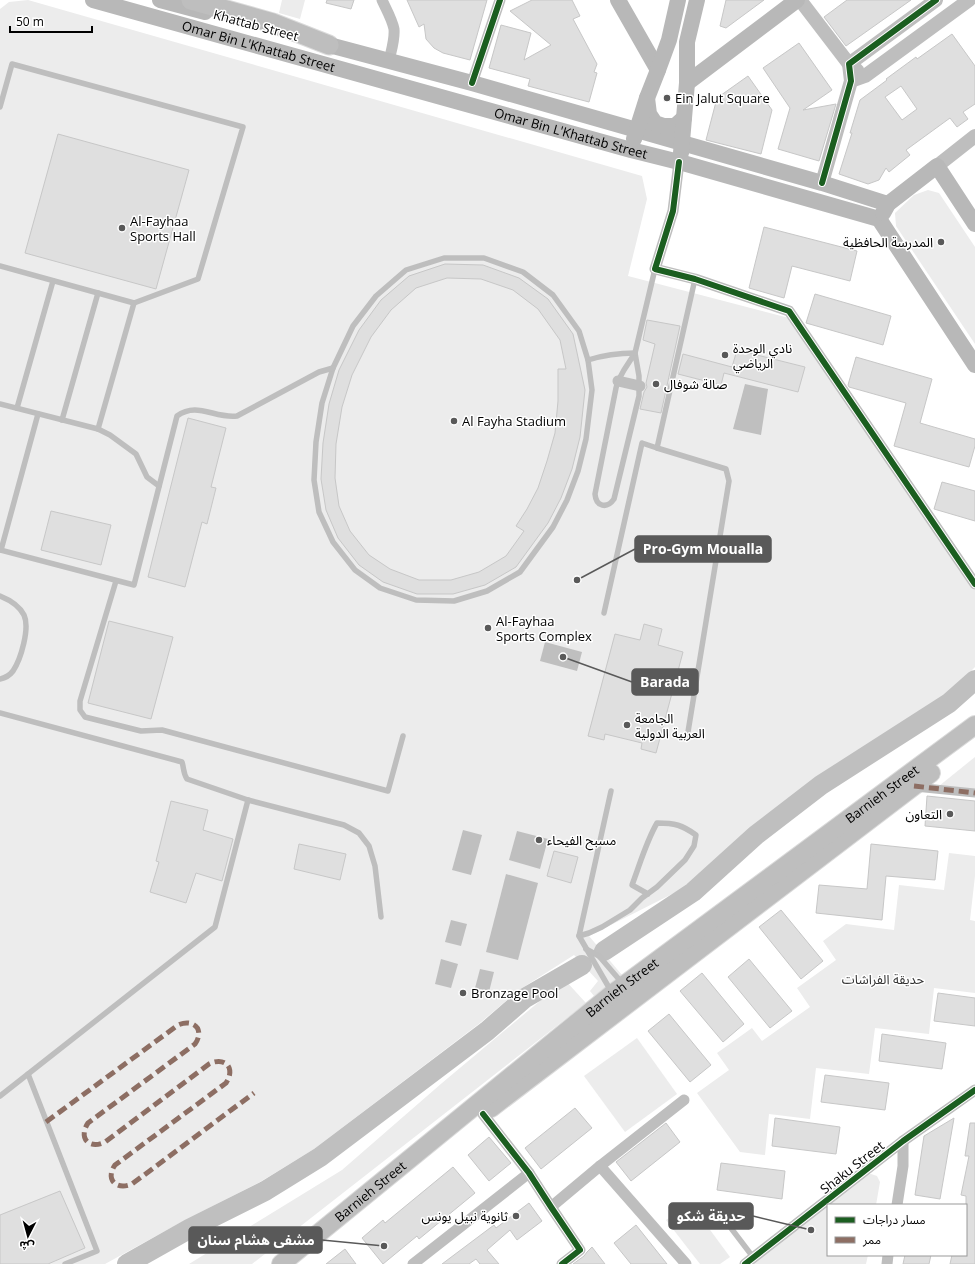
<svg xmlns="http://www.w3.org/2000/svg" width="975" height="1264" viewBox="0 0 975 1264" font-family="'Open Sans','Noto Sans Arabic',sans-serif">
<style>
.green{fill:#ececec}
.water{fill:#bfbfbf}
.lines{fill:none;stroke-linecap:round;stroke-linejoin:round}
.river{stroke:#bfbfbf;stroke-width:20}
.building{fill:#dfdfdf;stroke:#c7c7c7;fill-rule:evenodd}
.primary-casing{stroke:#dbdbdb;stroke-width:20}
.trunk-casing{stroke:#dbdbdb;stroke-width:21}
.service{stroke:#bebebe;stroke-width:5.5}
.pedestrian{stroke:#bebebe;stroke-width:9}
.minor{stroke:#bebebe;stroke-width:11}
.tertiary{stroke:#bebebe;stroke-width:14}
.secondary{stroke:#b8b8b8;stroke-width:16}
.primary{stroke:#bebebe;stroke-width:18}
.trunk{stroke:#bebebe;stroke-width:19}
.quiet{stroke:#8d6e63;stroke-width:5;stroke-dasharray:10 5;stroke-linecap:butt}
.cycleway-casing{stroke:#fff;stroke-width:8}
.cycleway{stroke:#1b5e20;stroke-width:6}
.poi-dot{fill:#595959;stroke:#fff;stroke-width:1.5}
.labels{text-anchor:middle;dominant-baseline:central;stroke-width:3;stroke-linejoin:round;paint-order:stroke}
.street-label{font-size:13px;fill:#000;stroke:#fff}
.poi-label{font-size:13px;fill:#000;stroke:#fff;text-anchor:start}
.park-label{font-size:13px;fill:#333;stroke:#fff}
.leader{fill:none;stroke:#595959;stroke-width:1.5}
.callout-dot{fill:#595959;stroke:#fff;stroke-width:1.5}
.callout{fill:#595959;stroke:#595959;stroke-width:1.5}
.callout-label{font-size:14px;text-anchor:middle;font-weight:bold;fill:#fff}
</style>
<rect width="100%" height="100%" fill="#fff"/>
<g class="green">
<path d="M28,0L642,176L647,199L628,276L789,318L972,589L975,590V667L945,697L817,779L751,829L688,886L589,936L622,975L594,996L590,991L598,981L574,955L519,990L480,1023L314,1149L260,1182L185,1220L105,1264H0V9L9,2Z"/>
<path d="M282,0H305L300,19L279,13Z"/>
<path d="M928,190L939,193L975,247V344L896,226L895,213L914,195Z"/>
<path d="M975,757V789L939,786Z"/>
<path d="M949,853L975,856V876L970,920L975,921V993L934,988L929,1034L875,1028L869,1074L816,1068L810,1119L769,1114L765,1155L740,1152L697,1093L729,1070L717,1053L752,1028L762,1041L810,1007L797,988L836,960L823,941L846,924L894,930L899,885L944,890Z"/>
<path d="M565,980L586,1003L252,1264H189L342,1170L442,1083Z"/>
<path d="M637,1038L677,1094L625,1132L584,1076Z"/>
<path d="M871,1174L877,1176L880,1182L876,1205H828V1255H868L866,1264H750L865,1175Z"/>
<path d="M691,1204L730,1257L720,1264H700L666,1220Z"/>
</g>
<g class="water">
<path d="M745,384L768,389L761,435L733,429Z"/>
<path d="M545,642L582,652L577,671L540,661Z"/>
<path d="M463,830L482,835L471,875L452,870Z"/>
<path d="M517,831L548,839L540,869L509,860Z"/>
<path d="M506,874L538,883L518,960L486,952Z"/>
<path d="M451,920L467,924L461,946L445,942Z"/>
<path d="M441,959L458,964L451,988L435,984Z"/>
<path d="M480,969L494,972L489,992L475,988Z"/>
</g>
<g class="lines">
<g class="river">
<path d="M604,951L693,892L756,835L821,785L949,703L975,680"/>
<path d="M127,1264L189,1229L265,1191L320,1157L487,1031L525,998L582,965"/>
</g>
</g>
<g class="building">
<path d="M327,0H354L351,9L326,3Z"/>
<path d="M407,0H487L470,60L443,53L434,48L426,39L424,24L419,27Z"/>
<path d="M532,0H572L580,16L573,19L597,64L594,72L597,73L589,102L528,86L530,79L489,68L501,25L531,33L524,60L551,45L510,11Z"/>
<path d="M726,0H764L726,28L720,26Z"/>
<path d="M847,0H911L846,46L824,17Z"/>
<path d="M952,34L975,66V104L963,112L968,119L957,127L950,118L906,150L910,155L889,172L886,168L879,180L868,184L839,174L852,133H850L860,100L887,80L886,79L916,57L917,59ZM901,86L917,109L902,120L885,97Z"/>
<path d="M799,43L832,90L803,110L836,104L819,161L778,149L790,108L763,68Z"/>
<path d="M748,76L772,110L761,154L706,140L717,98Z"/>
<path d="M58,134L189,170L156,289L25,253Z"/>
<path d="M764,227L857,251L850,281L792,266L784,298L749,288Z"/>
<path d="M445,264L483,265L519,278L548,299L573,334L585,390L580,437L572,469L561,498L548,523L516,567L485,585L453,594H417L383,582L359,565L338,538L326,510L321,479L323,443L329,404L339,370L359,330L381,300L409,276ZM447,278L481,279L513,290L538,309L560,340L566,369H558V401L555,433L547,461L538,488L527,509L516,526L524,531L506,556L479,572L451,580H419L390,569L369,555L350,531L339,506L335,478L336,444L342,407L352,375L371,337L391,310L416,288Z"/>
<path d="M815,294L891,316L883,345L806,323Z"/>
<path d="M647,320L680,326L661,413L640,409L644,392L647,387L646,383L655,344L643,340Z"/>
<path d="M737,350L805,367L798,392L724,373L721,385L678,374L683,354L732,367Z"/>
<path d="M856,357L932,379L920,423L975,439V446L969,467L894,446L906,403L849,387L848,385Z"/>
<path d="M188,418L226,428L211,487L216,488L207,524L202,522L185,587L148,577Z"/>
<path d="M942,482L975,491V521L934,509Z"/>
<path d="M51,511L111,525L101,565L41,550Z"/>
<path d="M109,621L173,637L151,719L88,703Z"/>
<path d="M644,624L662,629L658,645L683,652L656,753L641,749L642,743L605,734L604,740L588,736L615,634L640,640Z"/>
<path d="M927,796L975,801V831L925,826Z"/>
<path d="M171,801L208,810L203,830L233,839L222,881L196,873L186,903L150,892L159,862L156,861Z"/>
<path d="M299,844L346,854L340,880L294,869Z"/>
<path d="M871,844L938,851L935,880L886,876L882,920L816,913L819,885L867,889Z"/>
<path d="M554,851L578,857L571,883L547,876Z"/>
<path d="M781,910L823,961L801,979L759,927Z"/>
<path d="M749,959L792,1011L770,1028L728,977Z"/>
<path d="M702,973L744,1024L723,1042L680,991Z"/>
<path d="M938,993L975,998V1026L934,1021Z"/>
<path d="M669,1014L711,1065L690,1082L648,1031Z"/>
<path d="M882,1034L946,1043L942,1069L879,1061Z"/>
<path d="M825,1075L889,1083L885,1110L821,1102Z"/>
<path d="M575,1108L592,1128L541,1169L525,1148Z"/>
<path d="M775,1118L840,1127L836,1154L772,1146Z"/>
<path d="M954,1118L940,1199L915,1195L924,1136Z"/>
<path d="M666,1123L680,1142L631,1181L616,1162Z"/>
<path d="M970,1123H975V1264H950L952,1255H966V1196L961,1195L969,1156H965Z"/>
<path d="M489,1137L511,1163L489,1181L468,1155Z"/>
<path d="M721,1163L785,1171L782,1199L717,1190Z"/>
<path d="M453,1167L475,1193L419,1239L417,1236L383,1264L362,1238L383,1220L385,1223Z"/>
<path d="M60,1191L85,1248L48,1264H0V1215Z"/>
<path d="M529,1203L542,1221L517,1240L510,1230L487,1250L499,1264H480L476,1259L469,1264H442L494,1225L496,1228Z"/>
<path d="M636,1225L667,1264H631L614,1243Z"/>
<path d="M592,1247L605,1264H573L584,1256L587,1252Z"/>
<path d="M345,1249L356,1264H326Z"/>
<path d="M905,1255H931L929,1264H903Z"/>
</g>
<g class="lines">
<defs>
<g id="primary">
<path d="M491,1108L931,773"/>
<path id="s2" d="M281,1264L612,994L975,725"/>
</g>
<path id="trunk" d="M191,0L273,23L329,45"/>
</defs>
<use href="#primary" class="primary-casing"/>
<use href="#trunk" class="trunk-casing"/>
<g class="service">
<path d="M0,107L12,64L243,127L198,279L134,303L0,266"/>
<path d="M444,258H484L523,272L553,295L579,331L588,360L592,390L586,439L578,471L567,500L553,527L520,572L487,591L454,601L416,600L380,588L355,570L333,542L319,512L314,480L316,442L322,403L333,368L353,326L376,296L406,270Z"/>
<path d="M635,353L639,376V396L614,499C607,509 596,507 595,494L616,388L618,381L624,370L635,353L655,269"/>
<path d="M588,360C604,355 619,353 635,353"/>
<path d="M0,404L98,429L110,435L136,454L147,477L159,486"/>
<path d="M17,408L53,281"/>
<path d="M62,420L98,293"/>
<path d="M98,429L134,303"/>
<path d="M657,448L726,469L729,481L687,738"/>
<path d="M0,550L134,585L177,416C197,401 215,419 237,416L319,372L333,368"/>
<path d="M1,550L38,414"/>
<path d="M116,581L80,701V710L85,717L141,731L162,730L388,791L403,736"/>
<path d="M0,596C10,600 19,605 24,615C30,628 21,659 13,671C10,675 5,678 0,679"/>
<path d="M604,613L642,443L657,448L695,279"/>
<path d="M0,713L182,762C184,768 183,773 187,779L248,800L344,825L359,833L369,846L375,866L381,917"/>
<path d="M579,936L589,933L602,927L630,910L642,898L657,887L685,860L694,846L696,835C682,825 675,823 657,823C646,842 640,864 632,885L648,894"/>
<path d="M586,949L599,956L623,984"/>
<path d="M611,991L579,936L611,791"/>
<path d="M28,1074L97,1251L65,1264"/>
<path d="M0,1096L215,927L248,800"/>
<path d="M721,1215L753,1257"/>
</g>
<path class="pedestrian" d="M915,787L975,793"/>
<g class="minor">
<path d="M382,0C386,9 392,19 394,29C395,40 391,51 389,61"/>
<path d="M472,83L500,0"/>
<path d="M679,162L673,211L655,269L695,279L789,311L975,584"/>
<path d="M618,381L640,386"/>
<path d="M483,1114L529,1173L551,1207L580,1250L562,1264"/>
<path d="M600,1166L686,1264"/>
<path d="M897,1205L903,1166V1141"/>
<path d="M551,1207L600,1166L684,1100"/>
<path d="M413,1264L529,1173"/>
<path d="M745,1264L903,1141L975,1090"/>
<path d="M887,1264L888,1255"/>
</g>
<g class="tertiary">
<path d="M800,0L849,64L857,70"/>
<path d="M851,81L865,76L969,0"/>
<path d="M937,166L975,136"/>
<path d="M822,183L851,81L849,64L936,0"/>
</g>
<g class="secondary">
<path id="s1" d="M93,0L631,150L683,163L879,219L975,365"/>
<path d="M160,0L205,12"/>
<path d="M618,0L658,70"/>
<path d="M318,42L472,83L822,183L888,204"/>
<path d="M687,83L797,0"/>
<path d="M647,98L649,114L655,123L664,126H675L684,118"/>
<path d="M634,139L647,98L658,70L669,40L678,0"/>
<path d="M681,153L687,83V42L697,0"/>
<path d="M883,213L888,204L937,166L975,224"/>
</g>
<use href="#primary" class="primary"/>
<use href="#trunk" class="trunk"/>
<g class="quiet">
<path d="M914,786L975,793"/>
<path d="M46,1122L178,1025C194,1018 205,1030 195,1044L88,1123C78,1138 89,1150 105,1142L209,1064C225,1056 236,1068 226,1083L115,1165C105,1179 116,1191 132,1184L254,1093"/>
</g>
<defs>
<g id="cycleway">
<path d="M472,83L500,0"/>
<path d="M679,162L673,211L655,269L695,279L789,311L975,584"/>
<path d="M822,183L851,81L849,64L936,0"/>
<path d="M483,1114L529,1173L551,1207L580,1250L562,1264"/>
<path d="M745,1264L903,1141L975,1090"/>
</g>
</defs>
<use href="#cycleway" class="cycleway-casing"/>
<use href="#cycleway" class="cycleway"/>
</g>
<g class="poi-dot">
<circle cx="667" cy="98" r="4"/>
<circle cx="122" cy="228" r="4"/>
<circle cx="941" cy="242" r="4"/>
<circle cx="725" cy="355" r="4"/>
<circle cx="656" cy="384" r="4"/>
<circle cx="454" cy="421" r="4"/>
<circle cx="488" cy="628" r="4"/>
<circle cx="627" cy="725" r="4"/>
<circle cx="950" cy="814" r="4"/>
<circle cx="539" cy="840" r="4"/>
<circle cx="463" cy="993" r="4"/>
<circle cx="516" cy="1216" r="4"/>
</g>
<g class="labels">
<g class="street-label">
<text transform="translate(256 25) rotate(15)">Khattab Street</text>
<text stroke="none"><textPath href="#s1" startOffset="172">Omar Bin L'Khattab Street</textPath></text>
<text stroke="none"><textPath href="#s1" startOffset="496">Omar Bin L'Khattab Street</textPath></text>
<text stroke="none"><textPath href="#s2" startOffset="763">Barnieh Street</textPath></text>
<text stroke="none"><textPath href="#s2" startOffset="439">Barnieh Street</textPath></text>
<text transform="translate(852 1167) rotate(-38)">Shaku Street</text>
<text stroke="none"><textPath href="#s2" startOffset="115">Barnieh Street</textPath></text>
</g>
<g class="poi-label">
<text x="675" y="98">Ein Jalut Square</text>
<text x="130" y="221">Al-Fayhaa<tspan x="130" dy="15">Sports Hall</tspan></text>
<text x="933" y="242" text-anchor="end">المدرسة الحافظية</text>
<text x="733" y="348">نادي الوحدة<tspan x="733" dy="15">الرياضي</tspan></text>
<text x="664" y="384">صالة شوفال</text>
<text x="462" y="421">Al Fayha Stadium</text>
<text x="496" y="621">Al-Fayhaa<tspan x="496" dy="15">Sports Complex</tspan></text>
<text x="635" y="718">الجامعة<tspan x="635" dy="15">العربية الدولية</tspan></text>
<text x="942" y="814" text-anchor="end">التعاون</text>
<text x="547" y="840">مسبح الفيحاء</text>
<text x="471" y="993">Bronzage Pool</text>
<text x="508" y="1216" text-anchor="end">ثانوية نبيل يونس</text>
</g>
<g class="park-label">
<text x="883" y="979">حديقة الفراشات</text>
</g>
</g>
<path class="leader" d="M577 580L635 549M563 657L632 682M811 1230L753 1216M384 1246L322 1240"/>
<g class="callout-dot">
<circle cx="577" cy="580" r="4"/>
<circle cx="563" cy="657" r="4"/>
<circle cx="811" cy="1230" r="4"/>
<circle cx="384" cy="1246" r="4"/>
</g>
<g class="callout">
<rect x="635" y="536" width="136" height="26" rx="4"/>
<rect x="632" y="669" width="66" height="26" rx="4"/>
<rect x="669" y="1203" width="84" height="26" rx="4"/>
<rect x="189" y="1227" width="133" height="26" rx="4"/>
</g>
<g class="callout-label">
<text x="703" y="554">Pro-Gym Moualla</text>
<text x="665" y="687">Barada</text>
<text x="711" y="1221">حديقة شكو</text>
<text x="256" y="1245">مشفى هشام سنان</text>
</g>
<rect x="827" y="1204" width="140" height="52" fill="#ffffff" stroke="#999999"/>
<rect x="835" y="1217" width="20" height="6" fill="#1b5e20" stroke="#999999"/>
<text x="863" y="1224" font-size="12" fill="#000000">مسار دراجات</text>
<rect x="835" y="1237" width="20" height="6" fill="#8d6e63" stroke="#999999"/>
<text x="863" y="1244" font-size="12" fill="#000000">ممر</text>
<g transform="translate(28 1236) rotate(186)" stroke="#ffffff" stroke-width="3" paint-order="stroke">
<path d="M0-3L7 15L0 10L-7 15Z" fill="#000000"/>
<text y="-6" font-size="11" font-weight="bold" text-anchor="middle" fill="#000000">ش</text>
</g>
<path d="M10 26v6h82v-6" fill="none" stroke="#000000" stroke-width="2"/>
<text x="16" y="26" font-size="12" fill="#000000" stroke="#ffffff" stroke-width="3" paint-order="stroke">50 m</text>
</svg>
